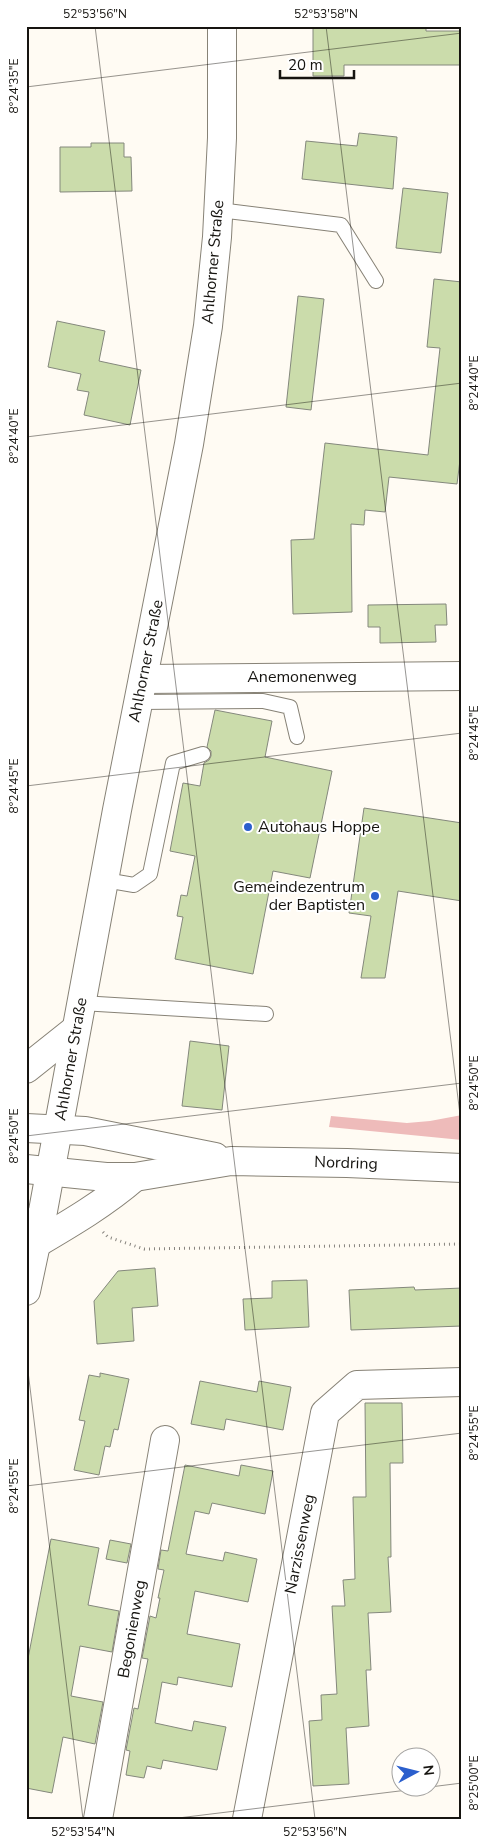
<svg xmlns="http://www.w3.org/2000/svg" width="488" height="1845" viewBox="0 0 488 1845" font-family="'Nunito Sans',sans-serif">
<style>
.green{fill:#eebbba}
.building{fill:#cbdcab;stroke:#84887c}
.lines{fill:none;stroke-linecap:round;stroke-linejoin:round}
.lane-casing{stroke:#878276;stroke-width:16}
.street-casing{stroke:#878276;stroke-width:30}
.secondary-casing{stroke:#878276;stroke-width:30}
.path{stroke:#87847e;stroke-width:3;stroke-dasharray:1 4;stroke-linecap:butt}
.lane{stroke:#fff;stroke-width:14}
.street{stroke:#fff;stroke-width:28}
.secondary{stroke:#fff;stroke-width:28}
.ticks{fill:none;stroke:#161410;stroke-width:1;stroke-opacity:0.45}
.poi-dot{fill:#2b5fcd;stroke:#fff;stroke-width:2}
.labels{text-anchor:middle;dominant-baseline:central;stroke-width:4;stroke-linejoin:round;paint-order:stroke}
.street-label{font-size:16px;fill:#161410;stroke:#fff}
.poi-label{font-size:16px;fill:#161410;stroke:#fff;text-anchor:start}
.neatline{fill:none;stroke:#161410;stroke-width:2}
.ticks-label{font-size:12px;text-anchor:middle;fill:#161410}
</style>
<rect width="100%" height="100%" fill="#fffbf3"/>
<path class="green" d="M462,1115V1140L329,1127L331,1116L407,1123L430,1121Z"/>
<g class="building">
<path d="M313,26H426V31H462V65H344V76H313Z"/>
<path d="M359,133L397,137L393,189L302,179L306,141L357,146Z"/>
<path d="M91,143H124V157H131L132,191L60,192V147H91Z"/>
<path d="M403,188L448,193L441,253L396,248Z"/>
<path d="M434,279L462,282V444L457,484L389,477L385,512L365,510L364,525L351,524L352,612L293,614L291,540L314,539L325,443L428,455L440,348L427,347Z"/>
<path d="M298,296L324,299L311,410L286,407Z"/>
<path d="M57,321L105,331L99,361L141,370L130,425L84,415L89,392L77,390L81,374L48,367Z"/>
<path d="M446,604L447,625H435L436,642L380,643V627H368V605Z"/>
<path d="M215,710L272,721L265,757L332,771L310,878L273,871L253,974L175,959L183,917L177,916L181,895L187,896L195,856L170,851L183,783L200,786L204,763L209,760L211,756V751L207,747Z"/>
<path d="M364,808L462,823V901L398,891L385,978H361L371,916L349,913Z"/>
<path d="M190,1041L229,1046L222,1110L182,1106Z"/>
<path d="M155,1268L158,1306L132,1308L134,1341L97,1344L94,1301L118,1271Z"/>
<path d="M307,1280L309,1327L245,1330L243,1299L272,1298V1281Z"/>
<path d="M414,1287L415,1290L462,1288V1326L351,1330L349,1290Z"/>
<path d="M100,1373L129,1379L118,1430L114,1429L110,1447L105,1446L99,1475L74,1470L85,1421L79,1420L89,1375L100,1377Z"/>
<path d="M200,1381L257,1392L259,1381L291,1387L283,1430L226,1419L224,1430L191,1424Z"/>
<path d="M365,1403H402L403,1463H390L391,1557H388L391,1612L368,1613L371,1670H366L369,1726L346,1728L349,1784L313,1786L309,1721L322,1720L321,1695L337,1694L332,1606H345L343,1580L355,1579L353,1497H366Z"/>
<path d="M185,1465L239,1476L241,1465L273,1471L265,1514L212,1503L209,1514L195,1511L186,1554L223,1561L225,1552L257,1559L248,1602L195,1591L187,1634L240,1644L232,1687L178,1677L177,1685L162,1682L155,1723L192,1731L194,1721L226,1727L217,1770L163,1760L161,1769L147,1766L144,1778L126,1775L130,1751L126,1750L134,1708L138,1709L148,1659L142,1658L150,1616L156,1618L160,1598H158L164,1570L158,1569L161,1550L168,1551Z"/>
<path d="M51,1539L99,1548L88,1605L119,1611L112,1652L80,1646L71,1696L103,1702L95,1744L63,1737L52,1793L26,1788V1669Z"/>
<path d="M110,1540L131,1544L127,1563L106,1559Z"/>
</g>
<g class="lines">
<defs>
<g id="lane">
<path d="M219,210L341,225L376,281"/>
<path d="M138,702L263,701L290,707L297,737"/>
<path d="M105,880L134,885L150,874L173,763L203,754"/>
<path d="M81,1003L266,1014"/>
</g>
<g id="street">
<path d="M143,679L462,676"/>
<path d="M98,1819L165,1440"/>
<path d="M247,1819L325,1413L357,1385L462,1382"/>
</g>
<g id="secondary">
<path d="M26,1069L75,1030"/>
<path d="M26,1128L85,1131L215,1157"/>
<path d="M26,1169L106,1177H135L231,1161L347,1163L462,1168"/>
<path d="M37,1243C71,1223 105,1203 135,1177"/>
<path d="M26,1291L43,1211L117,810L189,444L208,326L217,237L222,138V26"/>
</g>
</defs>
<use href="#lane" class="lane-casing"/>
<use href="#street" class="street-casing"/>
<use href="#secondary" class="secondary-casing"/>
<path class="path" d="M103,1232L108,1237L144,1249L462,1244"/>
<use href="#lane" class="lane"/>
<use href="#street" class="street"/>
<use href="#secondary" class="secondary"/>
</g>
<path class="ticks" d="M95,26L315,1819M326,26L462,1131M26,87L462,33M26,437L462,383M26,786L462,733M26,1136L462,1083M26,1355L83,1819M26,1486L462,1433M430,1787L462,1783M170,1819L424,1788"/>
<g class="poi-dot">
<circle cx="248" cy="827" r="5"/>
<circle cx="375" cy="896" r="5"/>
</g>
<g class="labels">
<g class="street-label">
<text transform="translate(213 262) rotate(-85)">Ahlhorner Straße</text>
<text transform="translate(146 661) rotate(-79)">Ahlhorner Straße</text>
<text x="302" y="677">Anemonenweg</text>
<text transform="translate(71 1059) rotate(-80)">Ahlhorner Straße</text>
<text transform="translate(346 1163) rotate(2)">Nordring</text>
<text transform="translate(300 1544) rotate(-79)">Narzissenweg</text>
<text transform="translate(132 1629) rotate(-80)">Begonienweg</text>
</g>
<g class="poi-label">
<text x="258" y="827">Autohaus Hoppe</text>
<text x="365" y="887" text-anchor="end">Gemeindezentrum<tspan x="365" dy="18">der Baptisten</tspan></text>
</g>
</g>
<rect width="488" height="1845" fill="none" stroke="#ffffff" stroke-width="55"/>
<g transform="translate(416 1772) rotate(83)"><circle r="24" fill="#ffffff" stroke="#a2a19f"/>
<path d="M0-4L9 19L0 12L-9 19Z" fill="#2b5fcd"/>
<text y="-8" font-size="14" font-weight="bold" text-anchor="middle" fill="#161410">N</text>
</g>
<path d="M280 70v8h74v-8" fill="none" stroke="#161410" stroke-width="2.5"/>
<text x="288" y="70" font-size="15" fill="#161410" stroke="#ffffff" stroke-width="4" paint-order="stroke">20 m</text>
<rect x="28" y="28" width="432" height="1790" class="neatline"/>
<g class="ticks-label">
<text x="95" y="18">52°53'56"N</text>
<text x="326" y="18">52°53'58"N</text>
<text transform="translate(14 86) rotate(-90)" y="4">8°24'35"E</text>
<text transform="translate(474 383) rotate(-90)" y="4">8°24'40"E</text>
<text transform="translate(14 436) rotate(-90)" y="4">8°24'40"E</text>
<text transform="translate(474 733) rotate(-90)" y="4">8°24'45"E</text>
<text transform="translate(14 786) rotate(-90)" y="4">8°24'45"E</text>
<text transform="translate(474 1083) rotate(-90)" y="4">8°24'50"E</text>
<text transform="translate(14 1136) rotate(-90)" y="4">8°24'50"E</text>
<text transform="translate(474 1433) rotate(-90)" y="4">8°24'55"E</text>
<text transform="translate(14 1486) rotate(-90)" y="4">8°24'55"E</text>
<text transform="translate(474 1783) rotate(-90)" y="4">8°25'00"E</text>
<text x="83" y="1836">52°53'54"N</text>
<text x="315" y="1836">52°53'56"N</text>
</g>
</svg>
